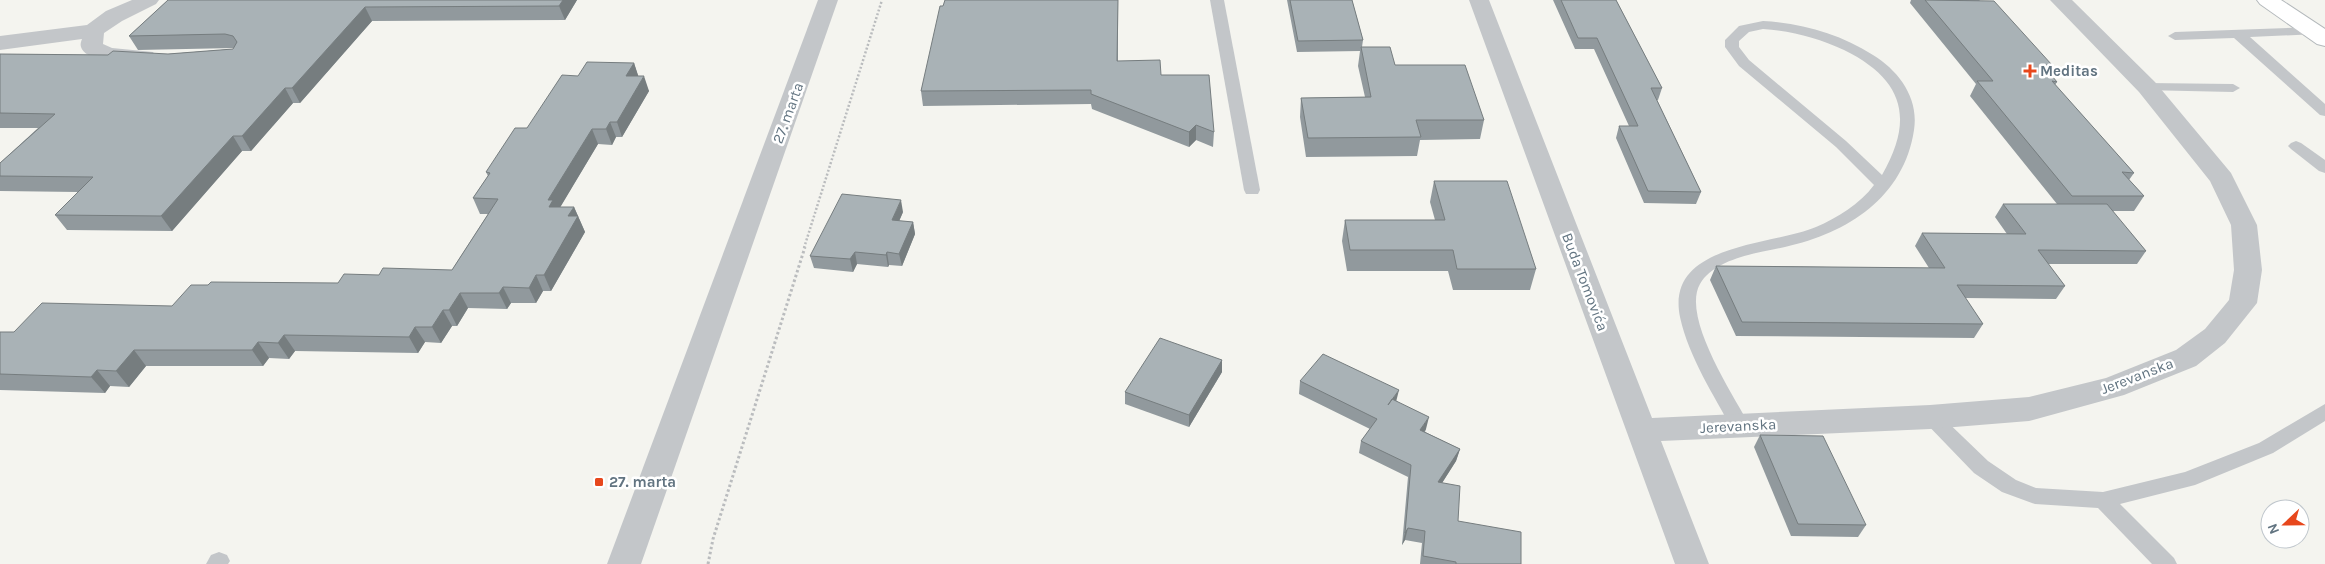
<svg xmlns="http://www.w3.org/2000/svg" width="2325" height="564" viewBox="0 0 2325 564" font-family="Karla,sans-serif">
<style>
.lines{fill:none;stroke-linecap:round;stroke-linejoin:round}
.primary-casing{stroke:#b3b8bb;stroke-width:2}
.path-far1{stroke:#babcbe;stroke-width:2.5;stroke-dasharray:2 2;stroke-linecap:butt}
.path{stroke:#babcbe;stroke-width:3;stroke-dasharray:2.5 2.5;stroke-linecap:butt}
.service{fill:#c3c6c9;fill-rule:evenodd}
.minor{fill:#c3c6c9;fill-rule:evenodd}
.tertiary{fill:#c3c6c9;fill-rule:evenodd}
.primary{fill:#fff;fill-rule:evenodd}
.wall{fill:#91999d}
.shaded-wall{fill:#767d7f}
.building{fill:#a9b2b6;stroke:#767d7f}
.poi-dot{fill:#e7471c;stroke:#fff;stroke-width:2}
.labels{text-anchor:middle;dominant-baseline:central;stroke-width:5;stroke-linejoin:round;paint-order:stroke}
.poi-label{font-size:15px;font-weight:bold;fill:#627481;stroke:#fff;text-anchor:start}
.street-label{font-size:15px;fill:#627481;stroke:#fff}
</style>
<rect width="100%" height="100%" fill="#f4f4ef"/>
<g class="lines">
<defs>
<path id="primary" d="M2257,0H2281L2325,29V46L2317,44L2260,4Z"/>
</defs>
<use href="#primary" class="primary-casing"/>
<path class="path-far1" d="M804,248L882,0"/>
<path class="path" d="M708,564L713,539L805,247"/>
<g class="service">
<path d="M1210,0H1224L1260,190L1258,194H1246L1244,190Z"/>
<path d="M1763,21C1802,23 1840,34 1873,55C1899,71 1919,98 1914,130C1904,197 1848,233 1785,247C1758,253 1715,258 1700,284C1681,317 1734,396 1750,426L1747,431L1740,434L1733,431C1714,395 1689,358 1680,317C1665,243 1771,246 1816,227C1837,218 1860,204 1874,185L1836,147L1739,66L1725,47V40L1739,26ZM1763,29C1792,31 1818,38 1844,50C1903,79 1915,118 1882,175L1846,141L1749,60L1739,47V41L1749,32Z"/>
<path d="M2312,27L2317,28L2319,31L2317,34L2250,37L2325,104V116L2320,115L2234,38L2175,40L2168,36L2175,32Z"/>
<path d="M2147,83L2233,84L2240,88L2233,92L2142,90L2140,87L2142,84Z"/>
<path d="M2296,141L2301,143L2325,160V173L2319,171L2291,149L2288,146L2291,143Z"/>
<path d="M2325,404V421L2273,453L2195,485L2120,504L2174,558L2177,564H2152L2098,508L2035,504L2002,492L1974,473L1920,417L1923,412L1930,410L1937,412L1988,461L2016,480L2036,488L2103,492L2185,472L2259,443Z"/>
<path d="M219,552L227,555L230,561L228,564H206L211,555Z"/>
</g>
<g class="minor">
<path d="M132,0H159L156,4L122,21L104,33L103,44L112,48L153,52L156,57L153,62C140,65 86,64 81,47C80,44 81,42 82,39L0,50V36L87,25L106,11Z"/>
<path d="M1469,0H1489L1652,418L1930,405L2029,397L2106,378L2176,350L2205,329L2229,300L2234,270L2231,225L2210,181L2139,92L2050,0H2072L2155,82L2231,173L2257,225L2262,270L2257,303L2225,343L2196,366L2124,395L2029,421L1930,429L1661,441L1709,564H1675Z"/>
</g>
<path class="tertiary" d="M818,0H838L641,564H607Z"/>
<use href="#primary" class="primary"/>
</g>
<g class="wall">
<path d="M168,0H577L565,20L372,21L300,103H293L251,151H242L172,231L67,230L55,215L78,192L0,191V163L38,128H0V54L108,55L168,54L233,49L234,48L138,50L129,36Z"/>
<path d="M945,0H1118V61L1161,75L1214,132L1213,147L1196,140L1189,147L1092,109L1091,104L923,106L921,91Z"/>
<path d="M1287,0H1352L1363,40L1362,47L1395,65L1484,120L1480,139L1420,140L1417,156L1306,157L1300,117L1301,98L1365,97L1358,66L1360,51L1297,52Z"/>
<path d="M1553,0H1616L1662,88L1658,100H1657L1701,192L1696,204L1644,203L1616,138L1619,126H1629L1594,49H1575Z"/>
<path d="M1911,0H1979L2052,65L2048,72L2057,82L2055,85L2134,173L2129,180L2144,196L2134,211H2112L2146,251L2137,264H2048L2065,286L2056,299L1965,298L1983,324L1974,338L1736,336L1710,280L1716,266L1929,268L1915,246L1922,233L2007,234L1995,217L2003,204H2057L1970,96L1976,84L1910,3Z"/>
<path d="M634,63L638,76L649,91L622,137H616L612,145L598,144L560,207H574L585,232L551,291H543L536,303H511L507,309L468,308L457,326H452L441,343L425,342L418,353L295,351L289,359L269,358L263,366H146L129,387L110,386L105,393L0,390V332H14L172,306L208,285L338,283L379,275L452,270L488,214H480L473,198L488,176L486,172L527,128L578,76Z"/>
<path d="M1434,181L1536,269L1530,290H1453L1448,271H1347L1342,241L1345,220H1435L1430,202Z"/>
<path d="M903,212L899,221L913,222L915,234L902,266L889,265L888,267L857,264L853,272L814,268L810,256Z"/>
<path d="M1222,360V372L1189,427L1125,404V392Z"/>
<path d="M1300,381L1397,401L1426,429L1425,432L1460,449L1456,461L1442,483L1458,521L1521,564H1420L1422,543L1405,540L1402,545L1408,477L1359,453L1361,441L1370,429L1299,394Z"/>
<path d="M1760,435L1866,525L1858,537L1791,536L1754,447Z"/>
</g>
<g class="shaded-wall">
<path d="M563,0H577L565,20L559,6Z"/>
<path d="M365,7L372,21L300,103L292,88Z"/>
<path d="M634,63L639,78L626,76Z"/>
<path d="M644,76L649,91L622,137L617,122Z"/>
<path d="M285,88L293,103L251,151L242,136Z"/>
<path d="M610,122L616,137L612,145L606,129Z"/>
<path d="M1196,125V140L1189,147V132Z"/>
<path d="M592,129L598,144L558,211L549,207L548,200Z"/>
<path d="M233,136L242,151L172,231L161,216Z"/>
<path d="M901,200L903,212L894,233L892,220Z"/>
<path d="M574,207L585,232L551,291L544,275L568,216Z"/>
<path d="M913,222L915,234L902,266L899,254Z"/>
<path d="M855,252L857,264L853,272L850,259Z"/>
<path d="M887,252L889,265L888,267L886,255Z"/>
<path d="M536,275L543,291L536,303L529,288Z"/>
<path d="M503,287L511,303L507,309L499,293Z"/>
<path d="M460,293L468,308L457,326L449,310Z"/>
<path d="M443,310L452,326L441,343L432,327Z"/>
<path d="M415,327L425,342L418,353L409,337Z"/>
<path d="M284,335L295,351L289,359L278,343Z"/>
<path d="M258,342L269,358L263,366L252,350Z"/>
<path d="M134,350L146,366L129,387L116,371Z"/>
<path d="M1222,360V372L1189,427V415Z"/>
<path d="M97,370L110,386L105,393L91,377Z"/>
<path d="M1399,390L1396,402L1388,405Z"/>
<path d="M1429,417L1426,429L1417,442L1420,430Z"/>
<path d="M1460,449L1456,461L1435,494L1438,482Z"/>
<path d="M1408,528L1405,540L1402,545L1405,533Z"/>
</g>
<g class="building">
<path d="M168,0H563L559,6L365,7L292,88H285L242,136H233L161,216L55,215L93,177L0,176V163L55,114L0,113V54L108,55L113,51L168,54L233,49L237,42L233,36L225,34L129,36Z"/>
<path d="M945,0H1118L1117,61L1160,60L1161,75H1209L1214,132L1196,125L1189,132L1091,94V90L921,91L940,6H943Z"/>
<path d="M1290,0H1352L1363,40L1298,41Z"/>
<path d="M1561,0H1616L1662,88H1651L1701,192L1648,191L1619,126H1638L1597,38H1578Z"/>
<path d="M1925,0L1994,1L2052,65H2043L2057,82L2052,81L2134,173L2122,172L2144,196H2072L1977,81H1993Z"/>
<path d="M1361,47H1390L1395,65H1465L1484,120H1416L1421,137L1308,138L1301,98L1371,97Z"/>
<path d="M587,62L634,63L626,76H644L617,122H610L606,129H592L548,200H553L549,207H574L568,216H578L544,275H536L529,288L503,287L499,293H460L449,310H443L432,327H415L409,337L284,335L278,343L258,342L252,350H134L116,371L97,370L91,377L0,374V332H14L42,303L172,306L191,285H208L211,282L338,283L344,274L379,275L383,268L452,270L498,199L473,198L490,173L486,172L515,128H527L562,75L578,76Z"/>
<path d="M1434,181H1507L1536,269H1457L1453,250H1350L1345,220H1445Z"/>
<path d="M842,194L901,200L892,220L913,222L899,254L887,252L886,255L855,252L850,259L810,256Z"/>
<path d="M2003,204H2107L2146,251L2038,250L2065,286L1957,285L1983,324L1742,322L1716,266L1945,268L1922,233L2026,234Z"/>
<path d="M1160,338L1222,360L1189,415L1125,392Z"/>
<path d="M1323,354L1399,390L1388,405L1392,399L1429,417L1420,430L1460,449L1438,482L1460,486L1458,521L1521,532V564H1456V562L1423,556L1425,531L1408,528L1405,533L1411,465L1361,441L1377,419L1300,381Z"/>
<path d="M1760,435L1823,436L1866,525L1798,524Z"/>
</g>
<g class="poi-dot">
<path d="M2027.5 63.5h5v5h5v5h-5v5h-5v-5h-5v-5h5z"/>
<rect x="594" y="477" width="10" height="10" rx="2.5"/>
</g>
<g class="labels">
<g class="poi-label">
<text x="2040" y="71">Meditas</text>
<text x="609" y="482">27. marta</text>
</g>
<g class="street-label">
<text transform="translate(788 113) rotate(-70)">27. marta</text>
<text transform="translate(1585 282) rotate(69)">Buda Tomovića</text>
<text transform="translate(2137 376) rotate(-21)">Jerevanska</text>
<text transform="translate(1738 426) rotate(-3)">Jerevanska</text>
</g>
</g>
<g transform="translate(2285 524) rotate(248)"><circle r="24" fill="#ffffff" stroke="#c0c7cd"/>
<path d="M0-4L9 19L0 12L-9 19Z" fill="#e7471c"/>
<text y="-8" font-size="14" font-weight="bold" text-anchor="middle" fill="#627481">N</text>
</g>
</svg>
